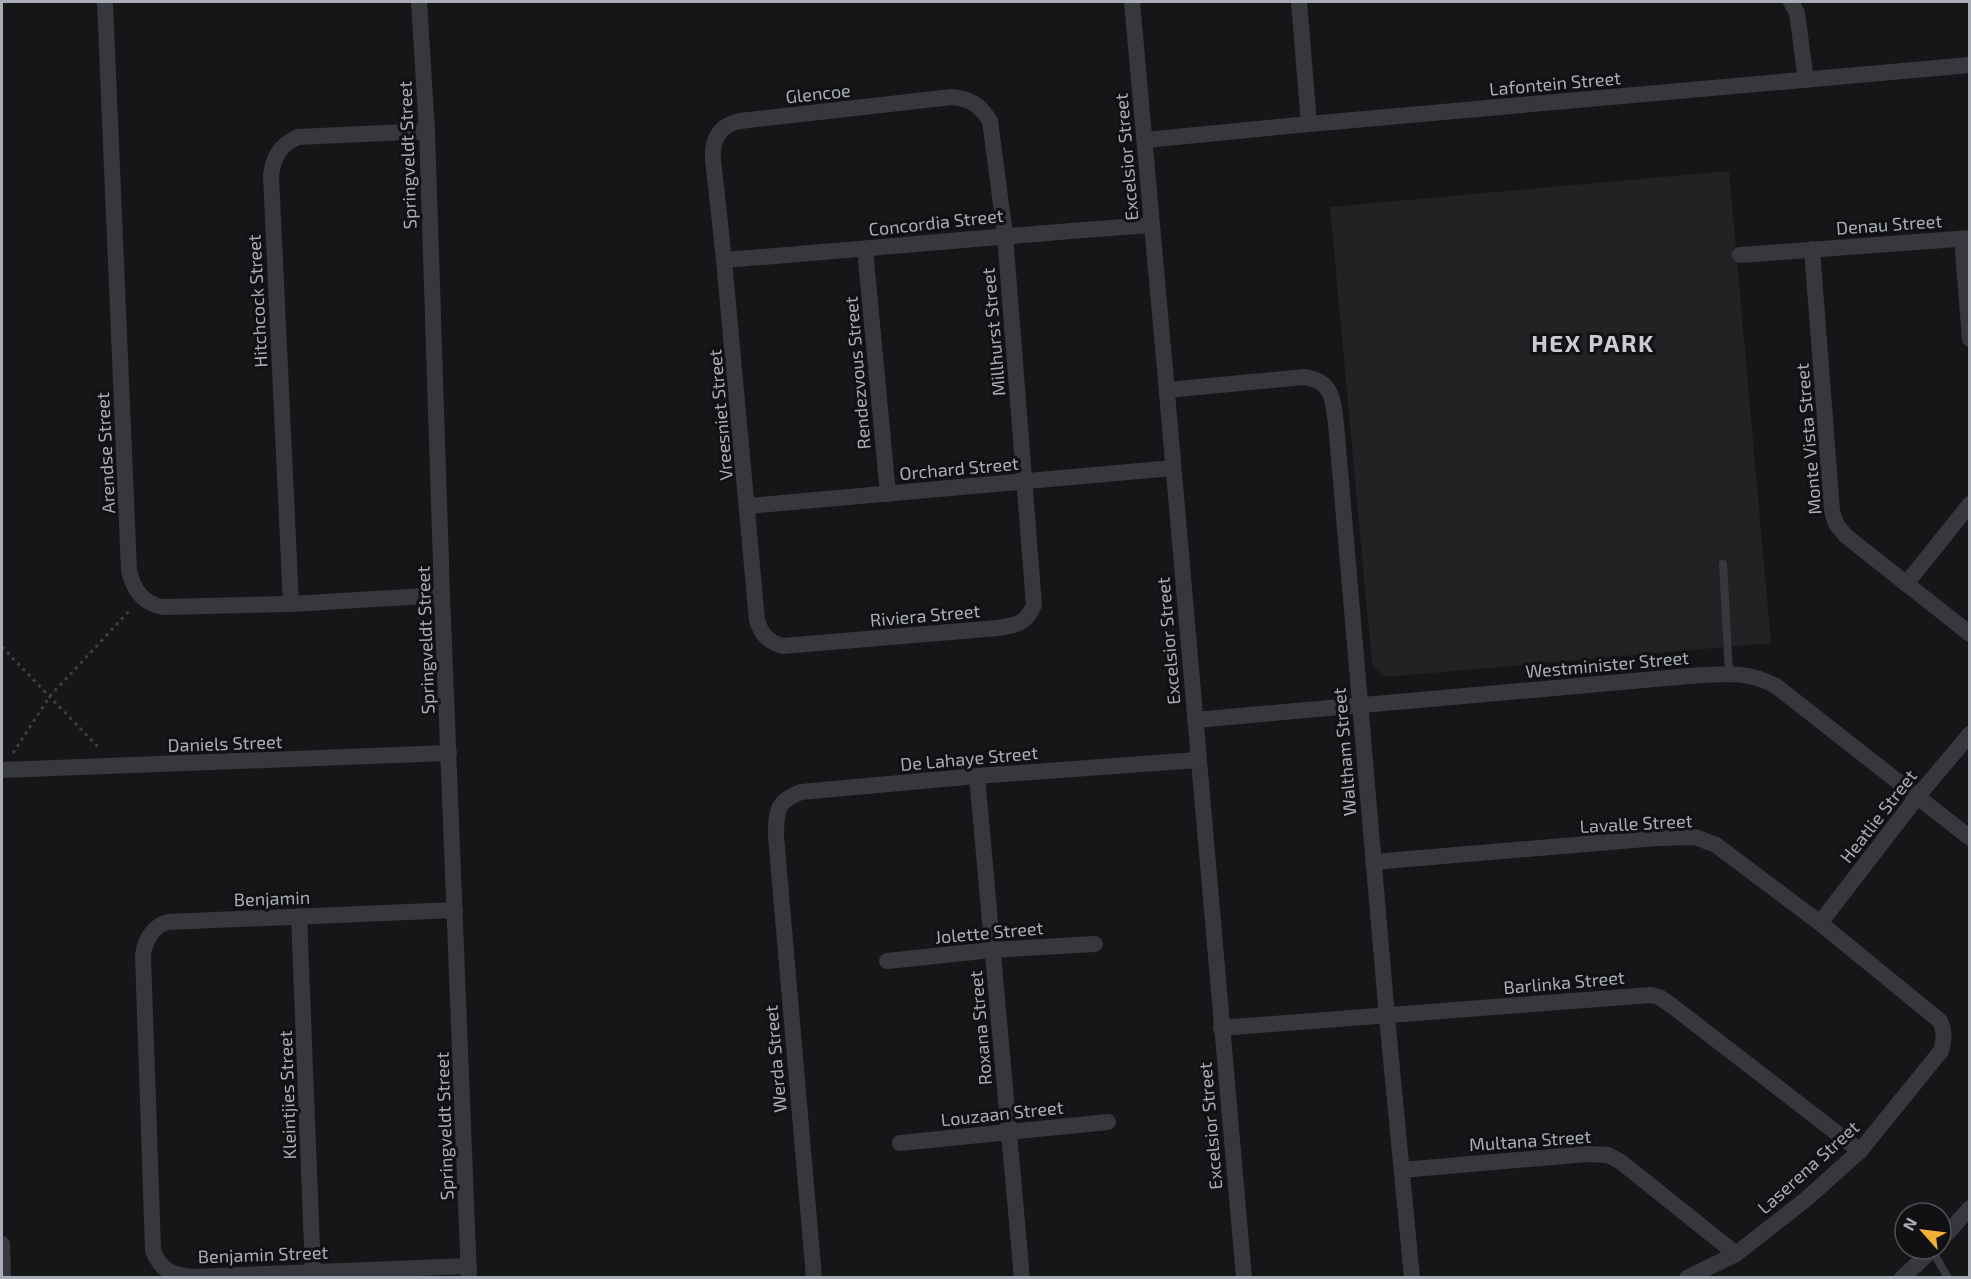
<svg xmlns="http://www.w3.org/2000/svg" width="1971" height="1279" viewBox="0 0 1971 1279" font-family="'Exo 2',sans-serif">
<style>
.built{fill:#222225}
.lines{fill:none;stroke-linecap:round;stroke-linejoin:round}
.path{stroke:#3d3f44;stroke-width:3;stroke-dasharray:3 4.5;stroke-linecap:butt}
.service{stroke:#37383d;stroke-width:8}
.minor{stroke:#37383d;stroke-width:16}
.labels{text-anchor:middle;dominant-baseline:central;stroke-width:6;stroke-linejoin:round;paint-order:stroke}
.street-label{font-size:18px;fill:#a8adb8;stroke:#111113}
.district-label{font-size:24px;font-weight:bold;letter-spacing:1.5px;fill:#c9ccd4;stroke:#111113}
</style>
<rect width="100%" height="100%" fill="#161618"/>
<path class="built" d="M1729,171L1771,643L1386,677L1372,664L1330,207Z"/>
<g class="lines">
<g class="path">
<path d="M2,647L100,749"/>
<path d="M13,753L50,696L130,610"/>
</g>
<g class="service">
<path d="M1723,564L1729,673"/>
<path d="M1932,1250L1948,1278"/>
</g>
<g class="minor">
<path d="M105,2L129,571C134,590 142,603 163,607L291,604L442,595"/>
<path d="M419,2L427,131L442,595L469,1278"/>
<path d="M1132,2C1172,427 1204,852 1244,1278"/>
<path d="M1299,2L1309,124"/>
<path d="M1791,2L1797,13L1806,80"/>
<path d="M952,97C971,99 980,105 990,121L1005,235L1034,605C1026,624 1017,625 998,628L783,646C768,642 761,634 757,620L724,260L713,159C712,138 720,125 740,121Z"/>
<path d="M1145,140L1309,124L1970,65"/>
<path d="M1962,239L1970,339"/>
<path d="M865,249L888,494"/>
<path d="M1812,249L1832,511L1836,524L1846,536L1970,634"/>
<path d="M1740,255L1970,238"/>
<path d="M724,260C867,249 1009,235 1151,225"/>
<path d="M1167,390L1304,377C1333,381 1333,400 1336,424L1387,1017L1412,1278"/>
<path d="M748,506L1173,468"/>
<path d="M1906,584L1970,504"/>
<path d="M291,604L271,176C273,157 280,145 298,137L427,131"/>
<path d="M1195,720L1689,676C1722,674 1746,670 1776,686L1970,838"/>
<path d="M2,770L449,753"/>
<path d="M977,776L1022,1278"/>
<path d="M1373,862L1657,838L1695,837L1716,845L1820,923L1940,1021C1945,1032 1944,1040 1941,1051L1860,1151L1805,1200L1736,1254L1687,1278"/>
<path d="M455,910L168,922C153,926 145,940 143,955L153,1250C160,1271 173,1275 194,1277L469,1266"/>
<path d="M299,916L313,1272"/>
<path d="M1820,923L1917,797L1970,734"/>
<path d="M887,961L992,950L1095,944"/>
<path d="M1221,1028L1651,995L1659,997L1671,1005L1860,1151"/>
<path d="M900,1143L1108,1122"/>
<path d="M1402,1170L1588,1154L1608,1155L1621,1162L1736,1254"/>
<path d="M1941,1240L1970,1208"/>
<path d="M2,1244L3,1278"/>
<path d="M814,1278L776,836C776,812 776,801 801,792L977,776L1197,760"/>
<path d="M1902,1278L1933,1249"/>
</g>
</g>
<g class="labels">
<g class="street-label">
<text transform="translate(1555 83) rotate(-5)">Lafontein Street</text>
<text transform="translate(818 93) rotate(-6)">Glencoe</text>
<text transform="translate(407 155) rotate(-92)">Springveldt Street</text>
<text transform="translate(1126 157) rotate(-95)">Excelsior Street</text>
<text transform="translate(936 222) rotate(-6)">Concordia Street</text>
<text transform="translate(1889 224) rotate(-4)">Denau Street</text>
<text transform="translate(257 301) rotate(-93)">Hitchcock Street</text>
<text transform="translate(993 332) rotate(-95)">Millhurst Street</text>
<text transform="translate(857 373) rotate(-95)">Rendezvous Street</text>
<text transform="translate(720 415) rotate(-95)">Vreesniet Street</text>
<text transform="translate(1808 439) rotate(-95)">Monte Vista Street</text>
<text transform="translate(105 453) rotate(-93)">Arendse Street</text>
<text transform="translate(959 468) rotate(-5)">Orchard Street</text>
<text transform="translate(925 615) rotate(-5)">Riviera Street</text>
<text transform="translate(425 640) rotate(-92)">Springveldt Street</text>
<text transform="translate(1168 641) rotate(-95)">Excelsior Street</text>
<text transform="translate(1607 664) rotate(-5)">Westminister Street</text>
<text transform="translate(225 743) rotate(-2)">Daniels Street</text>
<text transform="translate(1344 752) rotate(-95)">Waltham Street</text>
<text transform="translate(969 758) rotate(-5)">De Lahaye Street</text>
<text transform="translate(1878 816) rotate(-52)">Heatlie Street</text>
<text transform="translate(1636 823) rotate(-3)">Lavalle Street</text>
<text transform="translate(272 898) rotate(-2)">Benjamin</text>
<text transform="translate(989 932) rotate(-5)">Jolette Street</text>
<text transform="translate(1564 982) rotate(-5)">Barlinka Street</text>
<text transform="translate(980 1028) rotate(-95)">Roxana Street</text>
<text transform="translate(775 1059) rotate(-95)">Werda Street</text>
<text transform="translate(287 1095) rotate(-92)">Kleintjies Street</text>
<text transform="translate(1002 1113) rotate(-6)">Louzaan Street</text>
<text transform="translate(444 1126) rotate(-92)">Springveldt Street</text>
<text transform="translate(1210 1126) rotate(-95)">Excelsior Street</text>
<text transform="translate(1530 1140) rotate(-4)">Multana Street</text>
<text transform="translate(1808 1167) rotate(-42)">Laserena Street</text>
<text transform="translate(263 1254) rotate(-2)">Benjamin Street</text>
</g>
<g class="district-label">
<text x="1593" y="342">HEX PARK</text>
</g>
</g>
<rect width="1971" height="1279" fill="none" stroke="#a8adb8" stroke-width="6"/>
<g transform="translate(1923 1231) rotate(298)"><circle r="28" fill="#111113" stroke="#4d4f55" stroke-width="1.5"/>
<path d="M0-4.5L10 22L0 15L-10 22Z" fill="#f2b134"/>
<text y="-9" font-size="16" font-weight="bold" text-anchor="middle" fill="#a8adb8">N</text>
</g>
</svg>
